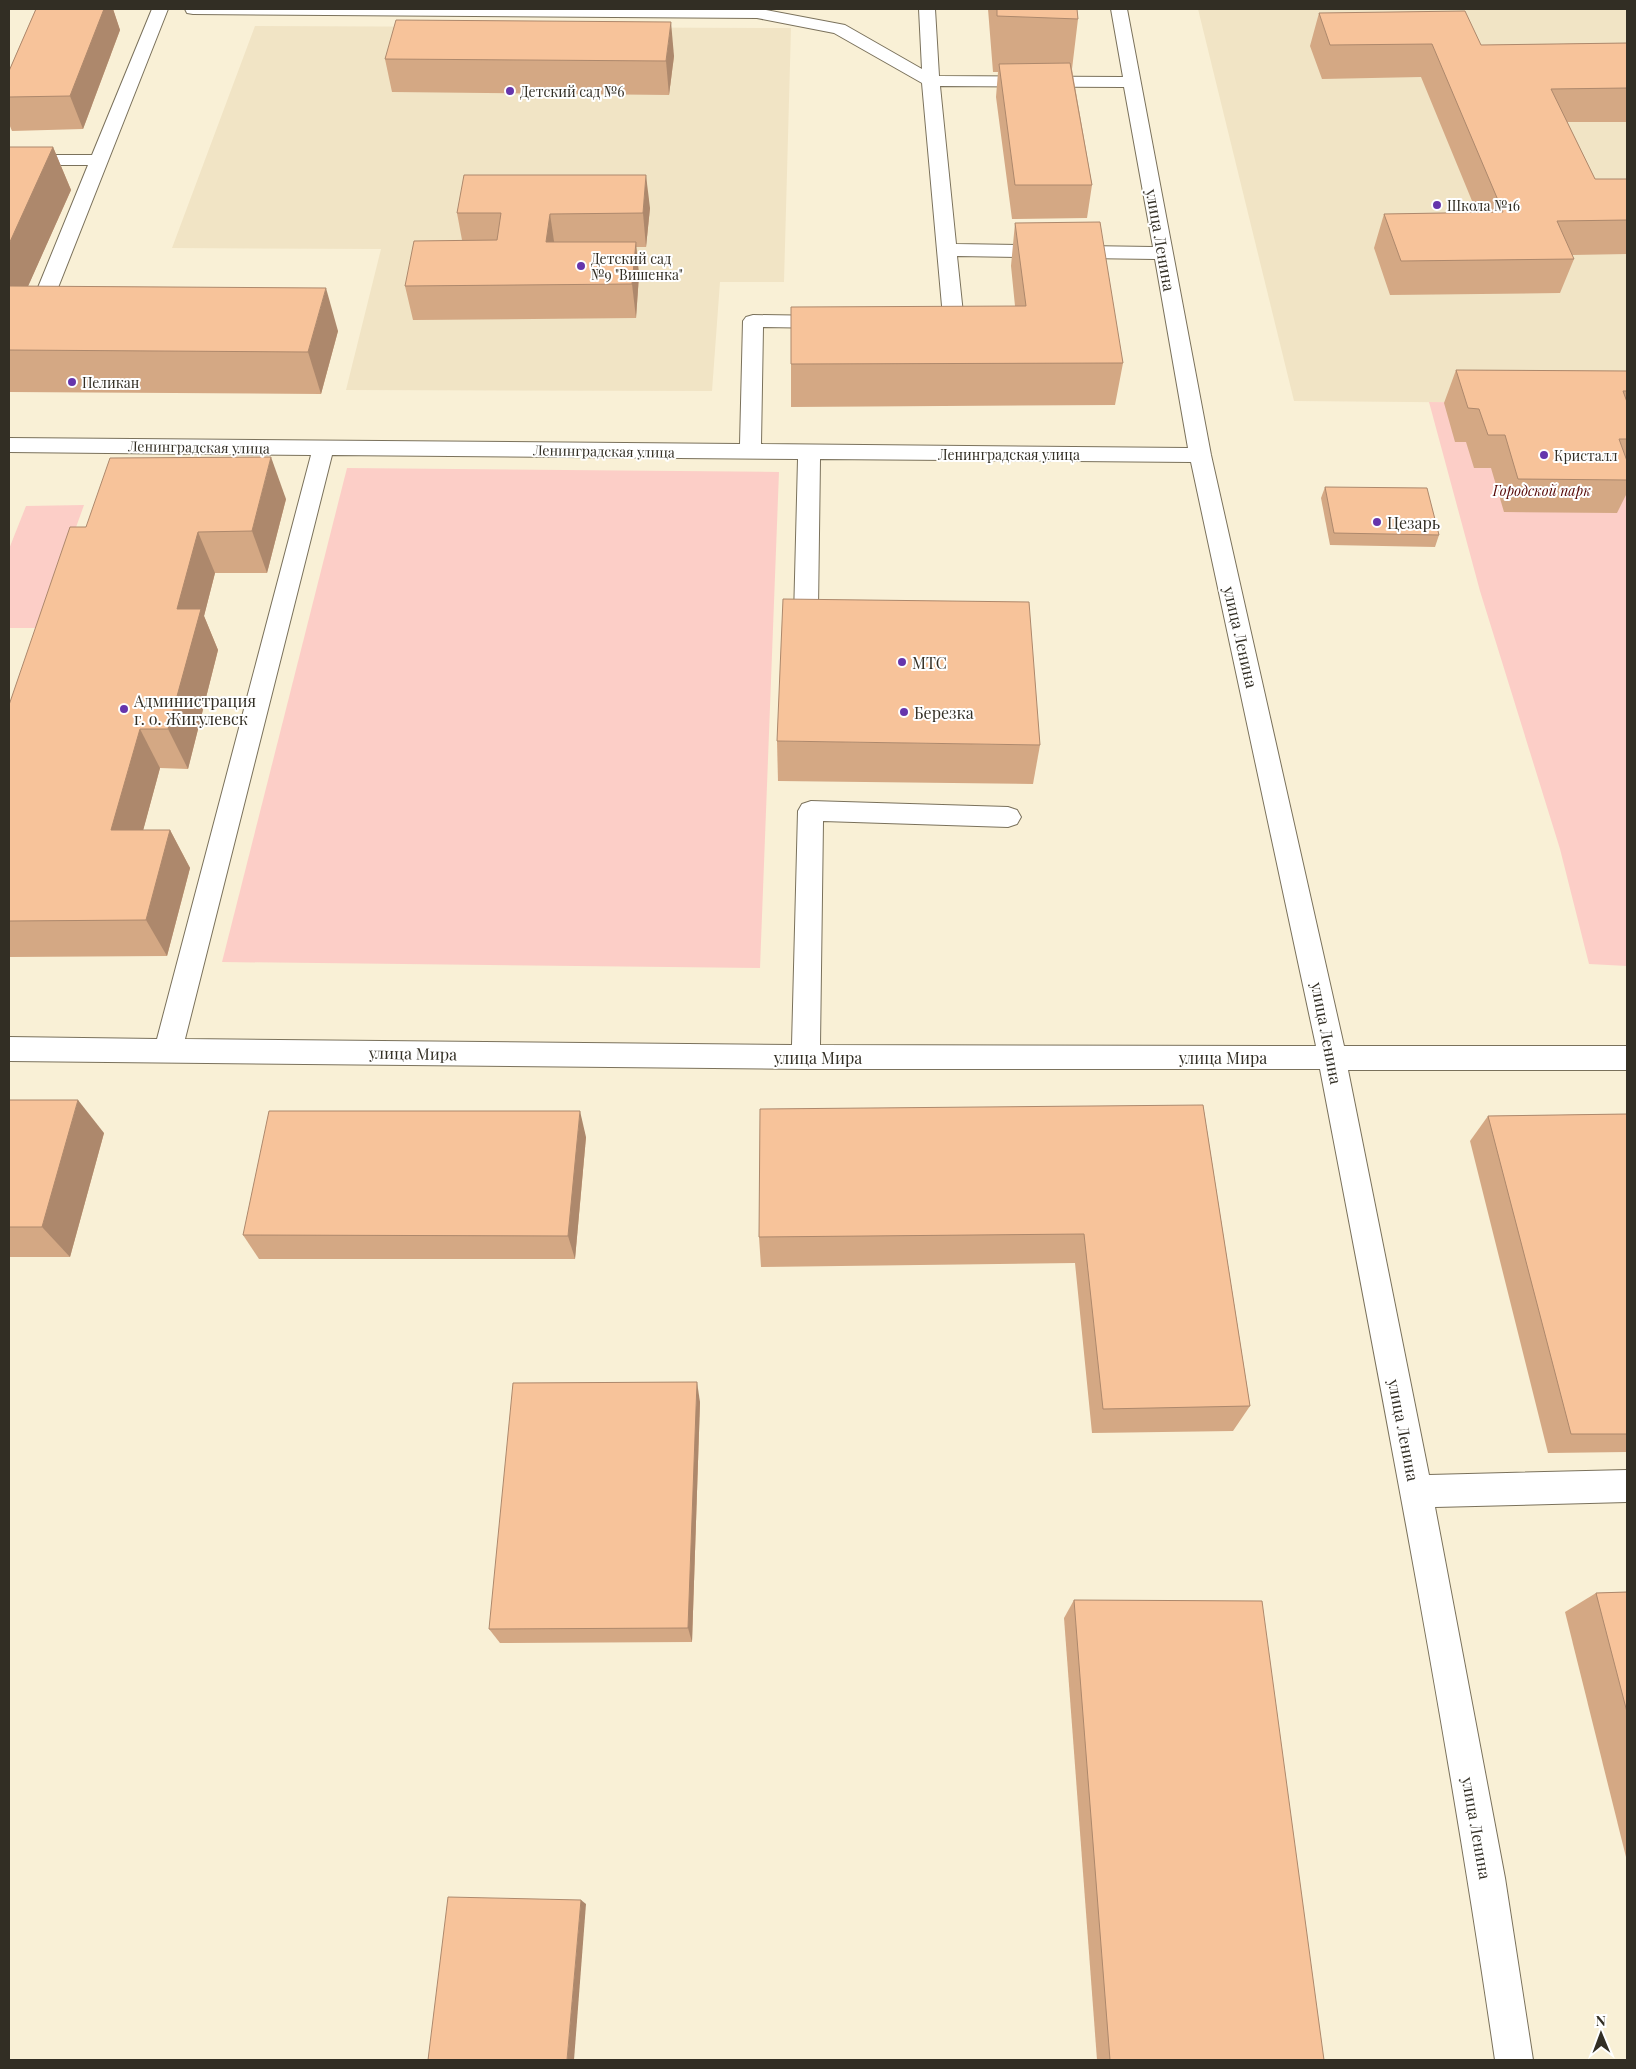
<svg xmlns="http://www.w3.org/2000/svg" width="1636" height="2069" viewBox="0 0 1636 2069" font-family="'Playfair Display',serif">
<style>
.built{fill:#f1e4c5}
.green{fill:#fccec7}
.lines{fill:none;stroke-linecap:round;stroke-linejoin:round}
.minor-casing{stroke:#7a715b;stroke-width:2}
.minor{fill:#fff;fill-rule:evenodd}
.wall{fill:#d4a884}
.shaded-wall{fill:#ad886c}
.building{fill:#f7c39a;stroke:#ad886c}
.poi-dot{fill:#6635ac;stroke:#fff;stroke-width:2}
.labels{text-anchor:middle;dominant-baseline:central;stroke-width:4;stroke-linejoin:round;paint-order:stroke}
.far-poi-label{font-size:14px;fill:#322e24;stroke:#fff;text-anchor:start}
.far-street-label{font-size:14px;fill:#322e24;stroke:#fff}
.far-park-label{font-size:14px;font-style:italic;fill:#550705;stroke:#fff}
.street-label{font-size:16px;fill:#322e24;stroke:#fff}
.poi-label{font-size:16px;fill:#322e24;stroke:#fff;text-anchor:start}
</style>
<rect width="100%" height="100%" fill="#f9f0d6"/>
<g class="built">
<path d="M1198,9H1627V404L1294,401Z"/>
<path d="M255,26L791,28L784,282H720L712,391L346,390L381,249L172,248Z"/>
</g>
<g class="green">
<path d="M1429,402L1627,404V966L1589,964L1560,849L1480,591Z"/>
<path d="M347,468L779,472L760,968L222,962Z"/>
<path d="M84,505L40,628H9V549L26,506Z"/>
</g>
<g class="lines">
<defs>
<g id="minor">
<path d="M152,9H168L50,308L57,313L54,317L47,319L31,316L28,312L88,165H9V155H92Z"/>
<path d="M185,9H761L845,25L922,69L919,9H935L939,76L1123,77L1111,9H1127L1211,455L1344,1046H1627V1070H1348L1429,1475L1627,1470V1502L1435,1507L1505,1878L1533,2060H1495C1447,1728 1383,1399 1320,1069H806L9,1061V1037L157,1039L311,455L9,452V438L740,444L743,321L746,317L753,315L828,316L835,318L838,322L835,326L828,328L763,327L761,444L1188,448L1155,259L957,256L964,323L961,327L954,329L927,327L924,323L927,319L943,317L922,83L834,33L757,18L193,14L187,13ZM940,86L1124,87L1153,247L956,244ZM332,455L798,459L794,617L798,623C810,626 821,626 833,623L837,617L833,611L818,609L820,459L1191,462L1316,1046L820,1045L823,821L1008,827L1017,824L1021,817L1017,810L1008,807L811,801L802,804L798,811L792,1045L185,1039Z"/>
</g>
</defs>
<use href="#minor" class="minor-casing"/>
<use href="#minor" class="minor"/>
</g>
<g class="wall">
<path d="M36,9H113L120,30L83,129L12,131L9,124V71Z"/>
<path d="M988,9H1077L1078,19L1072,69L1092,185L1087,218L1012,219L996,97L998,72H993Z"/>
<path d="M1319,13L1481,45L1627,43V122H1567L1595,179H1627V254L1572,255L1574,259L1560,293L1390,295L1374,248L1384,214L1477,213L1421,77L1322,79L1310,46Z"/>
<path d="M674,56L669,95L392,92L385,59Z"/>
<path d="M9,147H53L71,190L28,286L338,331L321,394L9,392Z"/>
<path d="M650,208L646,247H636L639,275L636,318L413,320L405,286L462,240L457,213Z"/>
<path d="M1015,223L1123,363L1115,405L791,407V364L1015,306L1011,266Z"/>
<path d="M1456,370L1627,371V493L1617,513L1504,512L1491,468H1474L1466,442H1455L1444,403Z"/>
<path d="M1325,487L1439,535L1435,547L1330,545L1321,498Z"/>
<path d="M286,499L267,573H215L204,616L218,650L188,769L160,768L143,830H170L190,868L167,956L9,957V705L86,527Z"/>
<path d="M777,741L1040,745L1033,784L778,781Z"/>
<path d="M9,1100L104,1133L70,1257H9Z"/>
<path d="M1203,1105L1250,1406L1233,1431L1092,1433L1075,1263L761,1267L759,1237Z"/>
<path d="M1627,1114V1452L1548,1453L1470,1141L1488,1116Z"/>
<path d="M586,1137L575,1259H259L243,1235Z"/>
<path d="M700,1402L692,1642L500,1643L489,1629Z"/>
<path d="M1627,1592V1861L1565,1612L1596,1593Z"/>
<path d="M1074,1600L1324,2060H1097L1064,1618Z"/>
</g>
<g class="shaded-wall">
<path d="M104,9H113L120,30L83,129L70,96Z"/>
<path d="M671,22L674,56L669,95L666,61Z"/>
<path d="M53,147L71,190L9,329V244Z"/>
<path d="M646,175L650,208L646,247L643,213Z"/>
<path d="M550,214L555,248L546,242Z"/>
<path d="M636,242L639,275L636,318L632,284Z"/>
<path d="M326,288L338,331L321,394L308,352Z"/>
<path d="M271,457L286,499L267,573L252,531Z"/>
<path d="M198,532L215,573L204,616L218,650L188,769L168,729L177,609Z"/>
<path d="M140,729L160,768L133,868L111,830Z"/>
<path d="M170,830L190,868L167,956L146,920Z"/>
<path d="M78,1100L104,1133L70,1257L42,1227Z"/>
<path d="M580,1111L586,1137L575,1259L568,1236Z"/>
<path d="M697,1382L700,1402L692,1642L688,1628Z"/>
<path d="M581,1900L586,1904L574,2060H567Z"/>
</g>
<g class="building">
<path d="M36,9H104L70,96L9,97V71Z"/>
<path d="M997,9H1077L1078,19L997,16Z"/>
<path d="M1465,11L1481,45L1627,43V88L1551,89L1595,179H1627V220L1557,221L1574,259L1401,261L1384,214L1503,212L1432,44L1330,45L1319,13Z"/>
<path d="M396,20L671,22L666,61L385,59Z"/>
<path d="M1070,63L1092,185H1015L999,64Z"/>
<path d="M9,147H53L9,244Z"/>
<path d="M464,175H646L643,213L550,214L546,242H636L632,284L405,286L414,241L497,240L501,213H457Z"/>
<path d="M1100,222L1123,363L791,364V307L1026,306L1015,223Z"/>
<path d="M9,286L326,288L308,352L9,350Z"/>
<path d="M1456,370L1627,371V391H1623L1627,402V439H1619L1627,461V480L1518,479L1505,435H1488L1479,409L1468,408Z"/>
<path d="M271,457L252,531L198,532L177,609H201L168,729H140L111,830H170L146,920L9,921V705L70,527H86L110,458Z"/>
<path d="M1325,487L1427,488L1439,535L1334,533Z"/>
<path d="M783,599L1029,602L1040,745L777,741Z"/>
<path d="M9,1100H78L42,1227H9Z"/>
<path d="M1203,1105L1250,1406L1103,1409L1084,1234L759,1237L760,1109Z"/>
<path d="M269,1111H580L568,1236L243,1235Z"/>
<path d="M1627,1114V1434H1571L1488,1116Z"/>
<path d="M697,1382L688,1628L489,1629L513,1383Z"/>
<path d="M1627,1592V1712L1596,1593Z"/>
<path d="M1074,1600L1262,1601L1324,2060H1110Z"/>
<path d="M448,1897L581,1900L567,2060H428Z"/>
</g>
<g class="poi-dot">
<circle cx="510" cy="91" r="5"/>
<circle cx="1437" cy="205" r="5"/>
<circle cx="581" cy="266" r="5"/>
<circle cx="72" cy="382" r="5"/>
<circle cx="1544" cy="455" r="5"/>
<circle cx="1377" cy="522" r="5"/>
<circle cx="902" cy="662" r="5"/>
<circle cx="124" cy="709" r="5"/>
<circle cx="904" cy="712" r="5"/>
</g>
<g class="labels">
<g class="far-poi-label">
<text x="520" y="91">Детский сад №6</text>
<text x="1447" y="205">Школа №16</text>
<text x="591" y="258">Детский сад<tspan x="591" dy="16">№9 "Вишенка"</tspan></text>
<text x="82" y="382">Пеликан</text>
<text x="1554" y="455">Кристалл</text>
</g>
<g class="far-street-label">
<text transform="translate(199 447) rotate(1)">Ленинградская улица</text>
<text transform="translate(604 451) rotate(1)">Ленинградская улица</text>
<text x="1009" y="454">Ленинградская улица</text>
</g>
<g class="far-park-label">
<text x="1542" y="490">Городской парк</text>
</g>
<g class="street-label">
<text transform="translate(1161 240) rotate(80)">улица Ленина</text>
<text transform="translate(1241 637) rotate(77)">улица Ленина</text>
<text transform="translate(1327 1033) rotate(79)">улица Ленина</text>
<text transform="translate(413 1053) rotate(1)">улица Мира</text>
<text x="818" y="1057">улица Мира</text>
<text x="1223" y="1057">улица Мира</text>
<text transform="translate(1404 1430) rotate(79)">улица Ленина</text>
<text transform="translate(1477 1828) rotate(80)">улица Ленина</text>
</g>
<g class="poi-label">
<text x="1387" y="522">Цезарь</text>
<text x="912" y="662">МТС</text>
<text x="134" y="700">Администрация<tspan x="134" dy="18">г. о. Жигулевск</tspan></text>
<text x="914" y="712">Березка</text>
</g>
</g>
<rect width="1636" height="2069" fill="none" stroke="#322e24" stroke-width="20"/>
<g transform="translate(1601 2034) rotate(359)" stroke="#ffffff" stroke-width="4" paint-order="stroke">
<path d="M0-4L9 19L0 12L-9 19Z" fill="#322e24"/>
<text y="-8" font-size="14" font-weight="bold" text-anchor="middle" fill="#322e24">N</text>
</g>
</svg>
